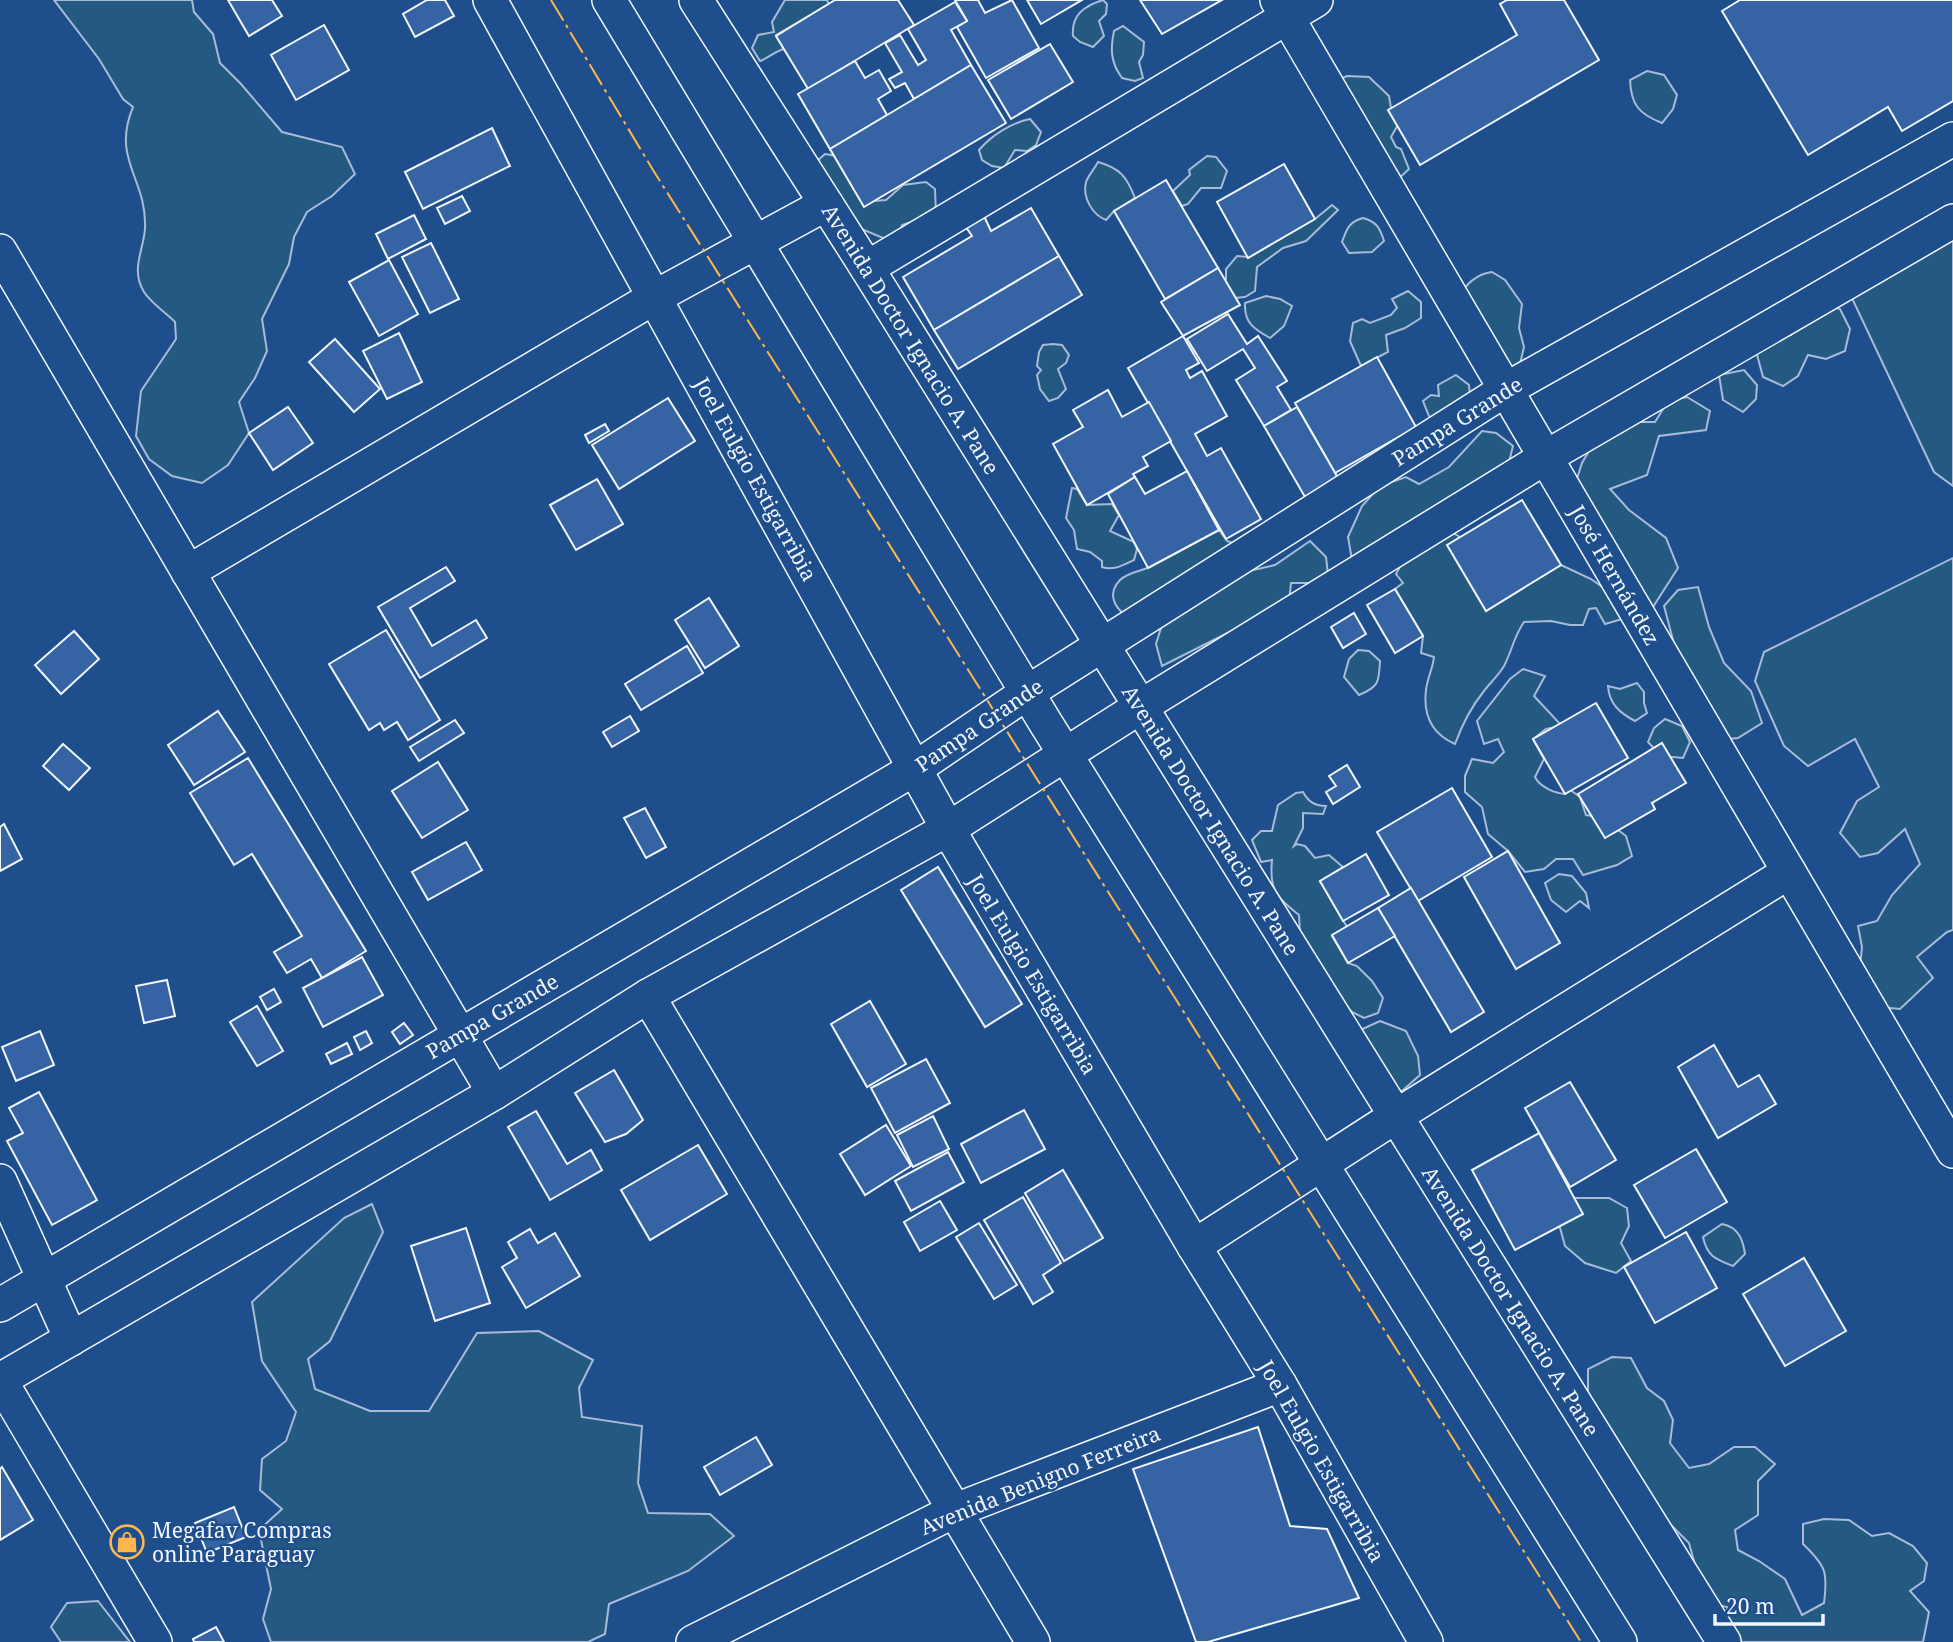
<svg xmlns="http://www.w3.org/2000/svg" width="1953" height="1642" viewBox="0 0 1953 1642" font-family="'Noto Serif',serif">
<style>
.green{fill:#245a82;stroke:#a8bbd7;stroke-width:2}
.building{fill:#3563a3;stroke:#f2f6ff;stroke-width:2}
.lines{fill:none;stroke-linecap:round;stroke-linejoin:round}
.minor-casing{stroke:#f2f6ff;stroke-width:36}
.minor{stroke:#1f4e8c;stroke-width:33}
.power{stroke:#ffb74d;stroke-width:2;stroke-dasharray:24 5 3.5 5;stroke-linecap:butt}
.labels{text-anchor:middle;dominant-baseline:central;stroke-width:5;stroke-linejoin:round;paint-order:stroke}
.street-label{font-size:21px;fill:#f2f6ff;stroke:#1f4e8c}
.poi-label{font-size:21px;fill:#f2f6ff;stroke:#1f4e8c;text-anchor:start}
</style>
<rect width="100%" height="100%" fill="#1f4e8c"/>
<g class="green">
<path d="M54,0H192L194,12L213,34L220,63L241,84L282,132L342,147L355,174L332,196L307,212L294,237L289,264L262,319L267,351L255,378L239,402L249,433L228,465L202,483L172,476L149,459L136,436L141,391L176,339L175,322C166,313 151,303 144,292C130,269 144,250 145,228C147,178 111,160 133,107L123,99L99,59Z"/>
<path d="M785,0H827L829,4L776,35L784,49C775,51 769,58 760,61L752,48L758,35L774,32L772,22Z"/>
<path d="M1103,0L1107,4L1106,14L1099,21L1104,36L1093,47L1080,42L1073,36C1071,15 1084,6 1103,0Z"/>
<path d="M1123,26L1144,42L1143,55L1139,62L1143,78L1135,81L1122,78C1111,63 1110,50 1114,31Z"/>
<path d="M1647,71L1664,75L1677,95L1673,109L1662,123C1639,114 1631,105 1630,80Z"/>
<path d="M1347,76L1369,77L1389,96L1392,114L1399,123L1391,137L1396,147L1401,149L1409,169L1396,181L1333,82Z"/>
<path d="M1030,119L1041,132L1036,145L1027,151L1015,150L1004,168L992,166L982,160L979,150C992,135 1011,123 1030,119Z"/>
<path d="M825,154L837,156L854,190L866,193L874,201L886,200L903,185L926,182L935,189L936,214L902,225L899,237L883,238L852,225L816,162Z"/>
<path d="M1207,156L1216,157L1227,171L1221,188H1201L1188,204L1182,206L1173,191L1190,175L1189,170Z"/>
<path d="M1098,162C1120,168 1127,177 1135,198L1114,211L1106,220C1093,215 1082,198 1086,182C1088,176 1095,168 1098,162Z"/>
<path d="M1332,205L1338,210L1306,241L1283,248L1257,267L1255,291L1245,297L1235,298L1226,282V269L1237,256L1248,257L1315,219Z"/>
<path d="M1363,218C1377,222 1380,228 1384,241L1372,252L1349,253L1342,242C1347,228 1349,222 1363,218Z"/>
<path d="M1953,233V486L1934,472L1850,294Z"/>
<path d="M1492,272L1505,280L1522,304L1519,328L1524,347L1519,368H1505L1457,297C1467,284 1476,274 1492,272Z"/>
<path d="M1408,291L1421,302V318L1405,328L1386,335L1388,352L1361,366L1350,341L1353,323L1362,319L1370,323L1391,315L1397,308L1392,299Z"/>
<path d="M1266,296L1280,299L1292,306L1284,326L1270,338C1254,329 1244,323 1245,303Z"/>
<path d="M1827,304L1840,309L1850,329L1845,351L1826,359L1808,355L1798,376L1783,386L1763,377L1756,351L1775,337L1791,335L1799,310Z"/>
<path d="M1053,344L1062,345L1069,355L1066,363L1058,369L1066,389L1058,398L1049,401L1040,389L1037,375L1041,370L1037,366L1039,352L1043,345Z"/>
<path d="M1744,370L1757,385L1756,399L1743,412L1723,400L1719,375Z"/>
<path d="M1456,375L1469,385L1470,396L1439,423L1429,416L1423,401L1431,395L1439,396L1438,385Z"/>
<path d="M1687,397L1710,411L1706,430L1659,436L1647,475L1610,489L1629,510L1666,538L1678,568L1642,624L1622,619L1605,624L1596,608L1589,609L1583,625H1570L1551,621L1524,622C1514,636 1512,651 1504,666C1498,676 1490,683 1484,691C1471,707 1462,725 1455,744C1432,734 1423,715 1426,690C1427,679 1433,668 1434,657L1421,653L1423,636L1395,589L1403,583L1396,574L1406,556L1446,529L1460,537L1448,545L1486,610L1561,565L1591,579L1611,593L1572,494L1582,463L1606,422H1655L1668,401Z"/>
<path d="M1482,431L1496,433L1513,446L1506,474L1352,560L1348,537L1362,506L1380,486L1406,477L1419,484L1449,467Z"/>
<path d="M1072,488L1077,489L1087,505L1112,504L1119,515L1110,531L1134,542L1137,549L1134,560C1124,565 1113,571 1102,567V561L1090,552L1077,549L1074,530L1066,518Z"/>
<path d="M1219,530L1227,541L1236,544L1127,616C1114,608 1107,593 1120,580C1127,573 1141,571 1150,567C1173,555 1196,542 1219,530Z"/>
<path d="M1310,541L1326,557L1329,583H1291L1288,612H1269L1162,666L1156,644L1165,615L1227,576L1275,565Z"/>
<path d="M1953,558V930L1947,932L1917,957L1933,978L1900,1009L1869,1006L1859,977L1862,947L1858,926L1877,921L1892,895L1920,864L1905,829L1878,853L1860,857L1840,833L1857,801L1879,787L1855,739L1808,766L1784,746L1755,681L1764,652Z"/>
<path d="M1698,587L1709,627L1724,663L1751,691L1762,723L1738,738L1700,742L1664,606L1678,590Z"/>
<path d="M1358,650L1369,651L1380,661C1379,682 1379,687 1359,695L1344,677L1349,659Z"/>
<path d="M1523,669L1545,676L1534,696L1562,726L1546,729L1533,739L1544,759L1535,777C1540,787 1554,793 1565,794L1569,789L1580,797L1586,815L1601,817L1626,836L1632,856L1617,865L1583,875L1573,859H1556L1544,869L1525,872L1508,851L1488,834L1482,807L1465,792V776L1472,759L1493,763L1504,752L1498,739L1484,744L1477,721L1510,679Z"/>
<path d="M1637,683L1644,692V703L1647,713L1635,721C1620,713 1609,704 1608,686L1620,689Z"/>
<path d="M1665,719L1682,726L1690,742L1683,758L1661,756L1648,742L1654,728Z"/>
<path d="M1303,792C1308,801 1314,806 1326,806L1323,814L1303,813V828L1294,846L1297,844L1305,846L1315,858L1329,855L1343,867L1320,881L1347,927L1332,936L1348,963L1357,966L1372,981L1383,998L1378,1013L1364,1018L1352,1012L1339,1000L1300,934L1299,915C1276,897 1269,890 1272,860L1261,862L1252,840L1261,831H1272L1278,805L1296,793Z"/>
<path d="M1559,874L1572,876L1586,893L1589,908L1580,901L1566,912L1551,900L1545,883Z"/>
<path d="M1380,1021L1406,1031L1418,1056L1420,1075L1402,1091L1383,1085L1358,1031Z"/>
<path d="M1573,1198H1609L1627,1208L1629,1226L1621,1243L1631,1261L1616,1273L1585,1263L1565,1246L1559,1224Z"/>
<path d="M372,1204L383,1232L330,1341L308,1359L315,1389L370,1411H429L477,1333L539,1331L593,1360L579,1388L582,1417L642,1426L638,1483L648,1513L710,1514L734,1536L688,1571L609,1604L605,1634L588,1642H271L263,1619L271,1589L259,1530L282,1509L260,1490L262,1459L286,1441L296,1412L262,1361L252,1302L344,1218Z"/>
<path d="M1722,1224C1738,1227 1743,1239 1745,1254L1733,1266C1715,1259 1707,1256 1703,1237Z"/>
<path d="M1612,1357L1631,1358L1647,1388L1664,1401L1673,1420L1670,1443L1689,1468L1709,1464L1734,1447H1755L1775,1464L1758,1481V1515L1735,1530L1738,1550L1759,1561L1785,1579L1802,1615L1824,1603C1828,1572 1826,1566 1803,1544V1524L1824,1519L1849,1520L1872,1536L1889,1533L1913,1546L1927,1563L1924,1581L1910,1591L1929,1612L1923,1642H1733L1727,1607L1714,1604L1695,1565L1689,1543L1668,1522L1588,1394V1369Z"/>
<path d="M98,1601L130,1642H61L51,1627L67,1603Z"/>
</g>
<g class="building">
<path d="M228,0H272L282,16L249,36Z"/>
<path d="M427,0H445L454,16L415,37L403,14Z"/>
<path d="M835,0H898L914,25L808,89L776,36Z"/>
<path d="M955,0H978L985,13L1012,0L1039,48L986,78L957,27L967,21Z"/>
<path d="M1027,0H1082L1041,24Z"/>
<path d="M1140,0H1222L1162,34Z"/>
<path d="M1507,0H1564L1599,60L1420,165L1388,110L1517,35L1500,4Z"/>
<path d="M1740,0H1953V101L1902,131L1888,107L1808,155L1722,11Z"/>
<path d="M955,2L967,21L951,30L971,65L914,99L905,83L895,88L889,79L902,72L885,43L900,35L918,65L926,60L908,29Z"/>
<path d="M324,25L349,70L296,100L271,55Z"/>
<path d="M1050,44L1073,82L1011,119L988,80Z"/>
<path d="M855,61L865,78L879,70L891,91L878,99L887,115L830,149L798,94Z"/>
<path d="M971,65L1006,123L864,207L830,149Z"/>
<path d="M492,128L510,166L423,209L405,172Z"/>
<path d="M1284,164L1315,219L1248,258L1217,202Z"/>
<path d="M1166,180L1218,268L1165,299L1114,211Z"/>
<path d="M462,196L470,211L445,224L437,208Z"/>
<path d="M1031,208L1059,256L934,330L903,277L972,236L966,227L984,216L991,231Z"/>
<path d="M414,215L426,239L388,259L376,234Z"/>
<path d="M431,243L459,299L430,313L402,257Z"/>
<path d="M1059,256L1082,295L958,369L934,330Z"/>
<path d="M389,260L418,314L379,336L349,282Z"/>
<path d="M1218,268L1240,305L1183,336L1161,302Z"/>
<path d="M1228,314L1247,344L1258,336L1287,381L1277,387L1291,410L1264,426L1236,380L1255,368L1243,349L1207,371L1187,339Z"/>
<path d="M399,333L422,382L387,399L363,351Z"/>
<path d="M1183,336L1199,363L1186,370L1190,378L1202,371L1227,416L1195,434L1207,456L1221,448L1261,519L1226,539L1128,368Z"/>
<path d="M335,339L380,389L354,412L309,362Z"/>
<path d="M1377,357L1416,427L1335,473L1295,403Z"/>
<path d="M1108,390L1122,417L1149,402L1171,441L1143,457L1148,466L1133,474L1135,477L1087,505L1053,444L1083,427L1073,410Z"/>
<path d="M668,398L695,441L619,489L592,445Z"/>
<path d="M288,407L313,443L273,470L249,433Z"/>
<path d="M1297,407L1338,478L1305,497L1264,426Z"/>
<path d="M605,424L609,431L589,443L585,435Z"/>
<path d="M1187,471L1219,530L1148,568L1108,494L1135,477L1145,494Z"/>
<path d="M597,479L623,524L576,550L550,505Z"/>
<path d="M1522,500L1561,565L1486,611L1447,545Z"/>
<path d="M446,567L455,581L410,608L432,646L476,620L487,638L420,678L378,607Z"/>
<path d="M1395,589L1423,636L1395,653L1367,605Z"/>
<path d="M709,598L739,646L705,668L675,620Z"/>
<path d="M1354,613L1366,634L1343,648L1331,627Z"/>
<path d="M386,630L440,720L408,740L397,722L384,730L380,723L369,730L329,664Z"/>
<path d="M74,631L99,659L61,694L35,665Z"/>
<path d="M687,646L703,673L641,710L625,684Z"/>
<path d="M1596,703L1628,758L1565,794L1533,739Z"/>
<path d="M218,711L245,752L194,785L168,745Z"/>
<path d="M630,716L639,731L612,747L603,732Z"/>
<path d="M455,720L464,733L419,761L410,747Z"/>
<path d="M1662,743L1686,783L1652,803L1655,809L1605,838L1578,794Z"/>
<path d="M63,744L90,768L69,790L43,766Z"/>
<path d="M248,758L366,951L322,978L311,959L287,973L274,952L302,936L252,854L234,865L190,793Z"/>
<path d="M438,762L468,810L422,838L392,791Z"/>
<path d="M1347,765L1360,787L1333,804L1326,792L1336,786L1329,776Z"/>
<path d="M1452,788L1492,857L1418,901L1377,832Z"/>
<path d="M645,808L666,847L646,858L624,818Z"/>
<path d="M4,824L22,859L0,871V827Z"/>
<path d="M466,842L482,870L428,900L412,872Z"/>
<path d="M1508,851L1560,943L1516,969L1464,877Z"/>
<path d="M1366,854L1389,895L1343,921L1320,881Z"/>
<path d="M938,867L1022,1004L985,1027L901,890Z"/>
<path d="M1411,888L1484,1012L1451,1032L1378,908Z"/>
<path d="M1378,908L1395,936L1348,963L1332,935Z"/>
<path d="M362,957L383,995L323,1027L303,988Z"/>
<path d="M167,980L175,1016L144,1023L136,986Z"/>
<path d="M274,989L281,1002L267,1010L260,997Z"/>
<path d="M870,1001L906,1064L867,1087L831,1024Z"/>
<path d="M257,1006L283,1051L257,1066L230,1022Z"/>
<path d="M404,1023L413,1035L400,1044L392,1032Z"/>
<path d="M40,1031L54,1065L16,1081L2,1047Z"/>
<path d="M366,1031L372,1043L360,1050L354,1037Z"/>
<path d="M347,1043L352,1054L331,1064L326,1054Z"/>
<path d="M1714,1045L1738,1087L1759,1075L1776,1104L1718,1138L1678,1067Z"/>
<path d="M926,1059L950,1103L895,1133L871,1088Z"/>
<path d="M614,1070L643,1120L626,1134L605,1142L575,1093Z"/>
<path d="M1570,1082L1616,1160L1570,1187L1525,1108Z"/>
<path d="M39,1092L97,1200L52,1225L7,1141L23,1133L9,1108Z"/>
<path d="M1024,1110L1045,1149L981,1183L961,1144Z"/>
<path d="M536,1111L567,1164L591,1150L602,1170L550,1200L508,1127Z"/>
<path d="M933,1116L949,1149L913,1167L897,1135Z"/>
<path d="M886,1125L911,1166L865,1195L840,1154Z"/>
<path d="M1539,1133L1583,1214L1515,1250L1472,1170Z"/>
<path d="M698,1145L727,1194L650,1240L621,1190Z"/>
<path d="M1696,1149L1727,1202L1665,1238L1634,1185Z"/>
<path d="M948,1152L964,1182L911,1211L895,1181Z"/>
<path d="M1063,1170L1103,1238L1064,1261L1025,1193Z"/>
<path d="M1023,1197L1061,1263L1043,1275L1053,1292L1033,1304L984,1220Z"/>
<path d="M940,1201L957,1230L920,1251L904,1222Z"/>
<path d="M979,1223L1017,1285L994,1299L956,1237Z"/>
<path d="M466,1228L490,1303L435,1321L411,1246Z"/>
<path d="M530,1229L538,1243L555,1233L580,1276L526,1308L502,1267L517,1258L508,1242Z"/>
<path d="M1686,1232L1717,1288L1655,1323L1624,1267Z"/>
<path d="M1804,1258L1846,1331L1785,1366L1743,1294Z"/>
<path d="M1258,1427L1290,1526L1327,1529L1359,1598L1208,1642H1196L1133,1469Z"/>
<path d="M756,1437L772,1465L720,1495L704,1467Z"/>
<path d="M2,1467L33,1520L0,1540V1469Z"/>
<path d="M234,1507L246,1537L207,1553L195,1523Z"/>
<path d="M216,1627L224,1642H194L193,1639Z"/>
</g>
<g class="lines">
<defs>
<g id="minor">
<path d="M490,0L948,829L1194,1246L1280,1385L1426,1642"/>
<path d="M609,0L1045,722L1620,1642"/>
<path d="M696,0L867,268L1724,1642"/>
<path d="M1277,0L1953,1151"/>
<path d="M0,251L494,1093"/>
<path d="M867,268L1316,0"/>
<path d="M188,572L655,297L826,204"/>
<path d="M648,996L1033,1642"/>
<path d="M0,1181L71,1339"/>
<path d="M1194,1246L1396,1116L1789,872"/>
<path d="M0,1305L916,768L1028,692L1505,390L1953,139"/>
<path d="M0,1380L494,1093L648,996L948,829L1140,707L1546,457L1953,221"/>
<path d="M0,1380L155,1642"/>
<path d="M693,1642L956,1510L1280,1385"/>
</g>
</defs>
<use href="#minor" class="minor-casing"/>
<use href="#minor" class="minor"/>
<path class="power" d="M551,0L653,170L1581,1642"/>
</g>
<defs>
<symbol id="shop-ring" viewBox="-11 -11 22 22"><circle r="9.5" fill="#1f4e8c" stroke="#ffb74d" stroke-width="1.5"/><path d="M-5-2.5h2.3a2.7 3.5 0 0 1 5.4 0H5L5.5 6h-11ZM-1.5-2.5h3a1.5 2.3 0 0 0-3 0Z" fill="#ffb74d"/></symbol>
</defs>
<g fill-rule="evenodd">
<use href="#shop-ring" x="108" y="1523" width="38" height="38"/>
</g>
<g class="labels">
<g class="street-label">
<text transform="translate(911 339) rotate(58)">Avenida Doctor Ignacio A. Pane</text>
<text transform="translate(1457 421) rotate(-32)">Pampa Grande</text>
<text transform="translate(756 479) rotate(61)">Joel Eulgio Estigarribia</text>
<text transform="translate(1615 575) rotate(60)">José Hernández</text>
<text transform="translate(979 725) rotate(-34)">Pampa Grande</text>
<text transform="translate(1211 820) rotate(58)">Avenida Doctor Ignacio A. Pane</text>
<text transform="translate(1033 974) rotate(59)">Joel Eulgio Estigarribia</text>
<text transform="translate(492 1016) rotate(-30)">Pampa Grande</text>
<text transform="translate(1511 1301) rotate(58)">Avenida Doctor Ignacio A. Pane</text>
<text transform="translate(1322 1461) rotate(60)">Joel Eulgio Estigarribia</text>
<text transform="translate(1040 1480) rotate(-22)">Avenida Benigno Ferreira</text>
</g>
<g class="poi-label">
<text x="152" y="1530">Megafav Compras<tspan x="152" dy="24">online Paraguay</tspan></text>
</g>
</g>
<path d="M1715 1614v10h108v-10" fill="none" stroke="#f2f6ff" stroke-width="3.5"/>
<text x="1726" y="1614" font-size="21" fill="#f2f6ff" stroke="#1f4e8c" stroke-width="5" paint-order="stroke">20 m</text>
</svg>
